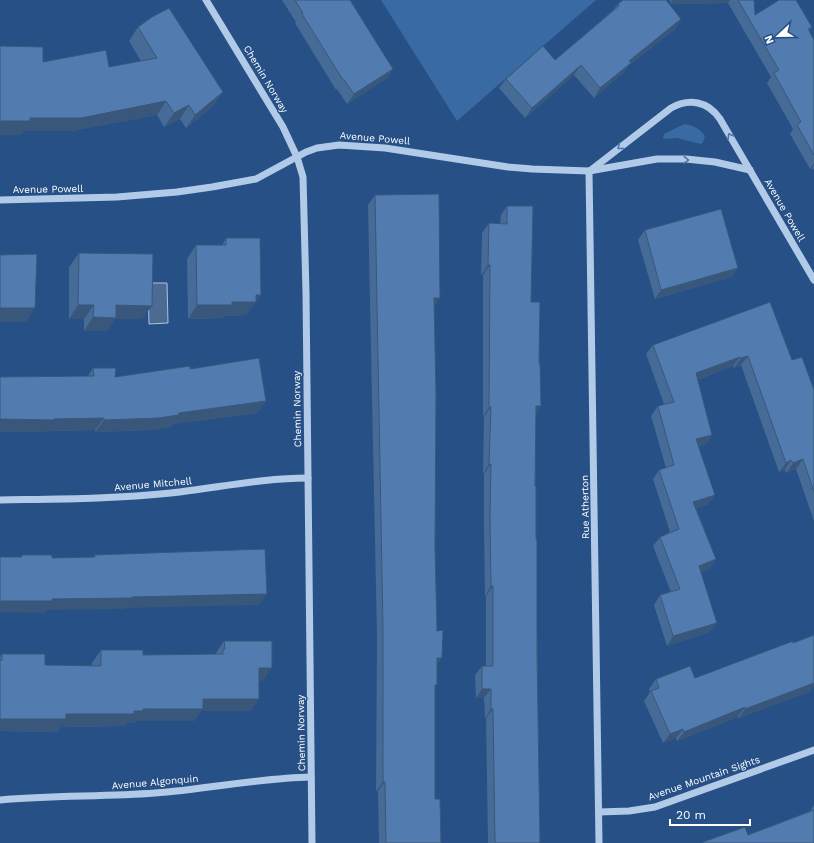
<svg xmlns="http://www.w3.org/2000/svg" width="814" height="843" viewBox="0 0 814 843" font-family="'Work Sans',sans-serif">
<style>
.green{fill:#3a6aa3}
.water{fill:#4d6b92;stroke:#a5c5e9}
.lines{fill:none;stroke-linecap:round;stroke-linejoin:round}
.minor{stroke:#b1cae8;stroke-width:7}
.wall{fill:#476b97}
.shaded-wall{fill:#39577b}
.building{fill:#527cb0;stroke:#39577b}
.oneway{stroke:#5075a3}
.labels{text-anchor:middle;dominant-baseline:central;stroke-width:3;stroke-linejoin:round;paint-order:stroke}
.street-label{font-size:10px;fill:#fff;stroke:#265086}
</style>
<rect width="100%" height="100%" fill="#265086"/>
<g class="green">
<path d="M381,0H596L457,121Z"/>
<path d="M685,124C694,126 699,128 705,136L703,142L701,144L677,138L666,139L663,138L664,134L678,127Z"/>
</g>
<path class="water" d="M148,283H167L168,323L149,324Z"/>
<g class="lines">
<g class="minor">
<path d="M206,0L283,127L297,157L303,177L306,293L312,843"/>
<path d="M591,170L671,108C689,98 708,101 720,119L814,280"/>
<path d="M589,171L599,843"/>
<path d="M0,200L117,197L177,192L212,187L256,179L306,152L317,148L339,145L385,148L508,167L532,169L589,171L657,159H686L715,162L750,170"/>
<path d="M0,500C57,499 114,499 171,493C217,488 262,478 308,478"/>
<path d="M0,800C51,795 103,797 155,793C207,789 259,778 311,777"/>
<path d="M599,812L629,811L655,807L814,750"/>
</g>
</g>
<g class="wall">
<path d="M282,0H350L363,21L393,69L387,78L347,104L337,89L336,90L295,23L296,22Z"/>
<path d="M670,0H754L755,15L812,27L809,31L814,40V170L812,168L810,169L790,134L793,129L767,83L771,77L728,3L670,4Z"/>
<path d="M618,4L681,19L675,29L629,65L624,72L594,98L574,75L525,118L499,88L506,79L555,60L613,10Z"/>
<path d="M138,27L223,92L213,106L186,128L180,119L164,127L157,115L71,131H23L21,135L43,62L109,67L141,61L129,41Z"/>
<path d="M375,195L434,307L435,547L437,631L442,658L437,664L435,688V799L441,843H379L378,791H376L377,637L368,205Z"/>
<path d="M507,206L531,302L539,363L541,406L536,413L535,486L540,843H488L486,718H485L484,698H476L475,675L482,666H486V596H485L484,528V474H483L484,416H483V275H481L482,233L489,223L500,224L501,215Z"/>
<path d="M645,230L738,268L731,277L655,299L638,240Z"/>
<path d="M226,238L261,295L246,315L224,316L222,318L188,319L187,259L196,245H222Z"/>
<path d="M79,253L142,319H115L107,331H84V319H69V267Z"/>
<path d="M653,345L792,360L814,390V521L796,469L786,473L785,470L779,472L741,365L734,368L733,366L697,380L712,435L706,444L698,447L715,495L708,504L696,508L716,559L709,569L701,572L710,632L667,646L654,605L660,595L671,592L653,546L660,537L670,532L653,479L659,470L666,468L651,416L658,406L664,404L646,354Z"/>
<path d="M93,368L115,377L190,369L266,401L257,413L173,424L171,427L149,430L95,432V430L46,431L45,432H0V377L88,376Z"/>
<path d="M224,641L263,681H259L251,711H201L194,721H136L135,723H127L125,726L61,727L57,732L0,731V657L2,654L45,665L92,666V663L101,650L143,655L216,654V653Z"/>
<path d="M695,678L812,688L809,692L784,701L739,718L738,717L677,741L676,738L663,743L644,701L650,692L649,689L656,679Z"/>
<path d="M814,805V843H702L703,842L748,835L810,811Z"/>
</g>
<g class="shaded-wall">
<path d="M672,0H730L728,3L670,4Z"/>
<path d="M681,19L675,29L629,65L624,72L594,98L600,88L629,61Z"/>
<path d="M581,65L574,75L525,118L532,108Z"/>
<path d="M393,69L387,78L347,104L354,94Z"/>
<path d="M223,92L213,106L186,128L195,115Z"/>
<path d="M166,101L157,115L71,131H23L21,135H0V121Z"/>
<path d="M189,105L180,119L164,127L174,113Z"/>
<path d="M814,163V165L812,168L810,169Z"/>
<path d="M488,265H490L483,275H481Z"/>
<path d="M738,268L731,277L655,299L661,290Z"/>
<path d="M256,295H261L246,315L224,316L222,318L188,319L197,305L232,302Z"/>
<path d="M434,298H440L434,308Z"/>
<path d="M78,305H94L84,319H69Z"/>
<path d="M116,305L152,306L142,319H115L107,331H84L93,317Z"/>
<path d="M0,308H35L26,322H0Z"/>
<path d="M748,356L741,365L734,368L741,358Z"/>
<path d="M740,357L733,366L689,383L696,373Z"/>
<path d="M266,401L257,413L173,424L171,427L149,430L95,432L104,420L179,413Z"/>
<path d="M536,406H541L534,416Z"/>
<path d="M489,407H491L484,416H483Z"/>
<path d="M104,418L95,430L46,431L45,432H0V419Z"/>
<path d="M712,435L706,444L689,449L696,439Z"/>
<path d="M803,459L796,469L786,473L793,463Z"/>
<path d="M791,460L785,470L779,472L786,463Z"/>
<path d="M489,464H491L484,474H483Z"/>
<path d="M715,495L708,504L687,511L693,502Z"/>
<path d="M716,559L709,569L692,575L699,566Z"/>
<path d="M491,586H493L486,596H485Z"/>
<path d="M267,594L259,605L125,608L124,609L46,610L45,613L0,612V601L132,597Z"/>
<path d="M717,623L710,632L667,646L673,636Z"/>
<path d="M437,658H442L435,667Z"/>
<path d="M259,668H272L263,681H251Z"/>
<path d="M814,681V687L812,688L809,692L739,718L745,709Z"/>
<path d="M482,689H491L484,698H476Z"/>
<path d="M203,699H259L251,711H201L194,721H136L135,723H127L125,726L61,727L57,732L0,731V719L66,714L134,711Z"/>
<path d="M745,707L738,717L677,741L684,732Z"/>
<path d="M491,709H493L486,718H485Z"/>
<path d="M683,729L676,738L663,743L670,734Z"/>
<path d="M383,782H385L378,791H376Z"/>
</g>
<g class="building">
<path d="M295,0H350L363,21L393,69L354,94L344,80H343L302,14L303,13Z"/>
<path d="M623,0H666L681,19L629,61L631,63L600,88L581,65L532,108L506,79L543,46L555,60L619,6L618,4Z"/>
<path d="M738,0H754L755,15L779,0H796L812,27L808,29L814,40V155L797,125L801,122L774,73L779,70Z"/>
<path d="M169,8L223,92L195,115L189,105L174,113L166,101L81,118H30V121H0V46L43,47V62L106,50L109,67L157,58L138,27L152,17Z"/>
<path d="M439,194L440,298H434L436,394L435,547L437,631L443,630L442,658H437V685H435V799H440L441,843H386L385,782H383V628L375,195Z"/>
<path d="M507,206H533L531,302H540L539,363H540L541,406H536L535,486H536V539H537V653L540,843H495L493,709H491V689H482V666H493V586H491L490,518L491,464H489L491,407H489L490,265H488L489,223L507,224Z"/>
<path d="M721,209L738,268L661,290L645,230Z"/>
<path d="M226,238H260L261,295H256V302H232V305H197L196,245H226Z"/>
<path d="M79,253L153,254L152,306L116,305V318L93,317L94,305H78Z"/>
<path d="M37,254L35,308H0V255Z"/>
<path d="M770,302L792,360L802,357L814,390V492L803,459L793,463L791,460L786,463L748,356L741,358L740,357L696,373L712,435L696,439L715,495L693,502L716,559L699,566L717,623L673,636L660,595L680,589L660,537L679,529L659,470L674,465L658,406L674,402L653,345Z"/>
<path d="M259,358L266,401L179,413V415L158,418L104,420V418L54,419V420L0,419V377L94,376L93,368H116L115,377L190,366V369Z"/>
<path d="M265,549L267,594L132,597V598L52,599V601H0V557H22L21,555H52V558L95,557L94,555Z"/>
<path d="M814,635V683L745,709V707L684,732L683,729L670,734L651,691L659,688L656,679L690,666L695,678L793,641V643Z"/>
<path d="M224,641H272V668H259V699H203V709H143V711H134V714H66V719H0V660H2V654H45V665L101,666V650H143V655L223,654V649H225Z"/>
<path d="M814,810V843H703V842L745,827L748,835Z"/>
</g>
<defs><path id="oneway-chevron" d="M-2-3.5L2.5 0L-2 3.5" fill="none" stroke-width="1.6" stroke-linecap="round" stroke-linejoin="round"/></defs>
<g class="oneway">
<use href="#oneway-chevron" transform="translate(730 136) rotate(-121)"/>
<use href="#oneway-chevron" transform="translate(620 147) rotate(142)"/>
<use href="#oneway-chevron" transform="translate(686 160) rotate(3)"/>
</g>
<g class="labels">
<g class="street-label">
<text transform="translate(266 79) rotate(59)">Chemin Norway</text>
<text transform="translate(375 138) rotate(5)">Avenue Powell</text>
<text transform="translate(48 189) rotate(-1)">Avenue Powell</text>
<text transform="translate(785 210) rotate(60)">Avenue Powell</text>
<text transform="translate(297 409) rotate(-91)">Chemin Norway</text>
<text transform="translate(153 484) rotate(-5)">Avenue Mitchell</text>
<text transform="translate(585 507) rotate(-91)">Rue Atherton</text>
<text transform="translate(301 733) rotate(-91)">Chemin Norway</text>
<text transform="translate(704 778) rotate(-19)">Avenue Mountain Sights</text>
<text transform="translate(155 782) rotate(-5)">Avenue Algonquin</text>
</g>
</g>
<g transform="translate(778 36) rotate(248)" stroke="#265086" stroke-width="3" paint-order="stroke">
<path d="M0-3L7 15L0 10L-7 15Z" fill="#ffffff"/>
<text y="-6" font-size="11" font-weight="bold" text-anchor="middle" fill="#ffffff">N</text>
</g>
<path d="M670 819v6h80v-6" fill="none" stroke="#ffffff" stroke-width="2"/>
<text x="676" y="819" font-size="12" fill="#ffffff" stroke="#265086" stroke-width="3" paint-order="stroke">20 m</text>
</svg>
